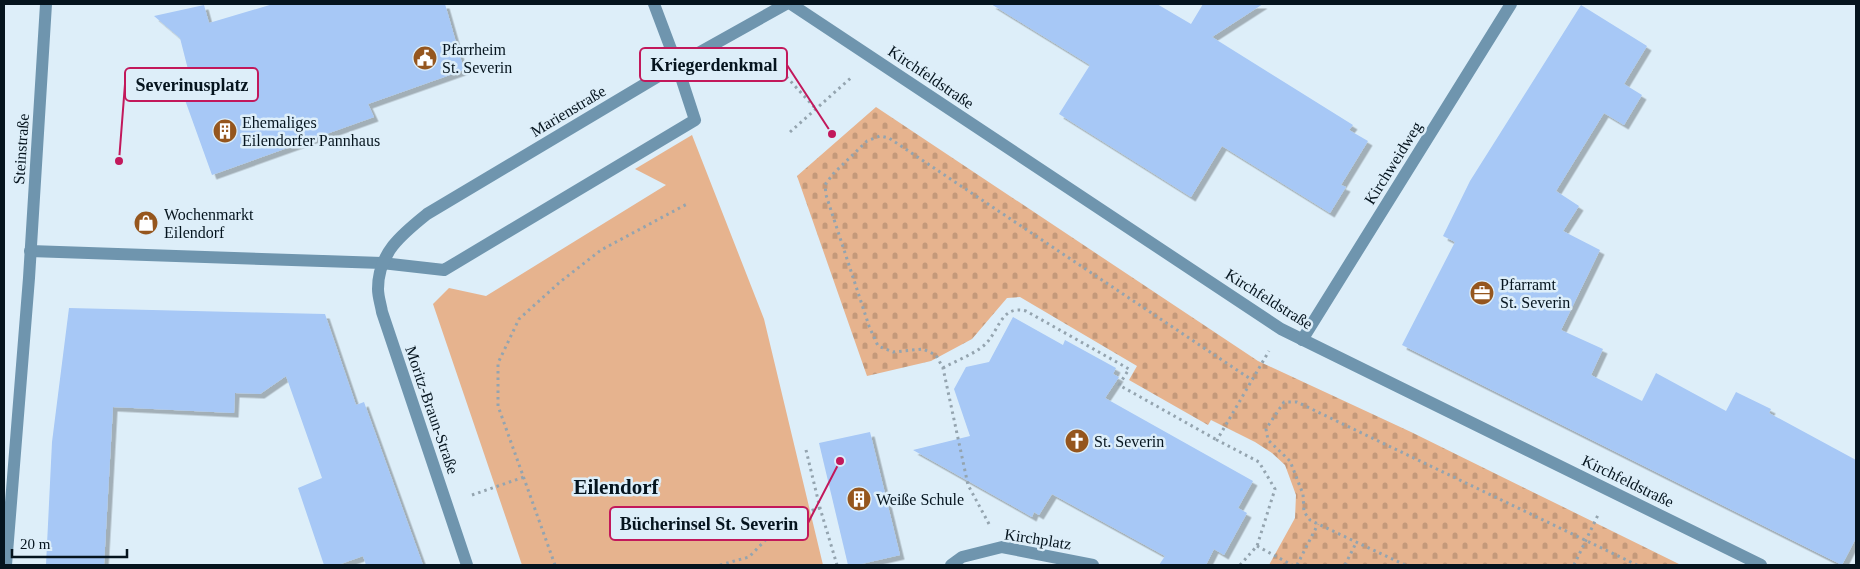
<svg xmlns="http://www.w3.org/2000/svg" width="1860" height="569" viewBox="0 0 1860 569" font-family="'Times New Roman',serif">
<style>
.cemetery{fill:url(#cemetery-stones)}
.park{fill:#e6b38e}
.building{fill:#a7c8f6;filter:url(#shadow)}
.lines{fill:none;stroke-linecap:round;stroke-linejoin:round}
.path{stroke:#94a4af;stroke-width:3;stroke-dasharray:2.5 4;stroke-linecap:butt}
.lane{stroke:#6f95ae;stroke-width:12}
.street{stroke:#6f95ae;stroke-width:12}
.labels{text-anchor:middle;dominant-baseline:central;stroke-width:5;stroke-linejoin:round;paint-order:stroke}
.poi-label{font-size:16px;fill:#05141e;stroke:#ddeef9;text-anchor:start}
.street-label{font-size:16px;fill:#05141e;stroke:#ddeef9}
.district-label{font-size:21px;font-weight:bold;fill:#05141e;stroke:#ddeef9}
.leader{fill:none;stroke:#c2185b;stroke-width:2}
.callout-dot{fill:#c2185b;stroke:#ddeef9;stroke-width:2}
.callout{fill:#ddeef9;stroke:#c2185b;stroke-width:2}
.callout-label{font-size:18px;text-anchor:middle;font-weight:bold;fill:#05141e}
</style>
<defs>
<pattern id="cemetery-stones" width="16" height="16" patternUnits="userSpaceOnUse" patternTransform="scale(1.25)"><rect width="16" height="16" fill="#e6b38e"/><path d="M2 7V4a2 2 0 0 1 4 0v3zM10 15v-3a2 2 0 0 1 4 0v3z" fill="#c4997a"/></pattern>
<filter id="shadow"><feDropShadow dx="4.5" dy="4.5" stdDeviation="0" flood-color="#0004"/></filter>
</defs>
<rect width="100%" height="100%" fill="#ddeef9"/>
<path class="cemetery" d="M876,107L1258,361L1411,432L1681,565H1269L1295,518L1296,495L1285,465L1272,453L1255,442L1211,420L1208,425L1129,380L1137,366L1020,297L1007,298L972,339L931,361L867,376L797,176Z"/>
<path class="park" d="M692,135L764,319L823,565H522L433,304L449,288L486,296L666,185L635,169Z"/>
<g class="building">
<path d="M273,4H445L464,70L368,104L374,117L212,175L185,100L195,97L180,38L154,16L204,5L209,23Z"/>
<path d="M991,4H1157L1191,24L1203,4H1263L1212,37L1353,125L1349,130L1368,141L1341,185L1346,187L1330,213L1222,146L1191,197L1059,114L1090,65Z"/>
<path d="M1581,5L1647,46L1624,84L1642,95L1624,125L1604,113L1556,191L1579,206L1563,231L1600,250L1561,330L1603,349L1591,375L1642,401L1656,373L1726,411L1736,392L1771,409L1769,413L1856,460V538L1842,565L1402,345L1455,242L1443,236L1470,181Z"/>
<path d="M69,308L325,314L356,405L364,402L423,565H366L363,556L338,565H324L298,488L322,478L286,376L260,394L235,393L234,413L113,407L104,565H46L52,442Z"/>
<path d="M1013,317L1063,345L1065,340L1116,368L1113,374L1119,377L1105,398L1253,481L1238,508L1247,513L1224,555L1214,549L1206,565H1159L1165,556L1052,494L1039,515L1034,512L1032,517L913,450L970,436L954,389L966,367L989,362Z"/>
<path d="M870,432L900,555L857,565H848L819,443Z"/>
</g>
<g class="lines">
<g class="path">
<path d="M760,48L816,109"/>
<path d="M790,132L853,76"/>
<path d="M943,368C955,361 970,356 982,347C999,335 999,304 1026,311L1129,369L1119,385L1217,440"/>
<path d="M806,450L820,508L837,565"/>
<path d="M472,495L524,477"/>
<path d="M989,524L968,485L943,368L936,355L923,349L893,352L878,346L869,326L826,195L825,185L833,174L867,141L880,136L889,138L1252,380"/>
<path d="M1257,546L1292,565"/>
<path d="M555,565L498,406V363L519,319L560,282L601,250L687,204"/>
<path d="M720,565L749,557L788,517L820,508"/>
<path d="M1240,565L1257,546L1275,489L1259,462L1217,440L1269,351"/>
<path d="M1297,565L1318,524"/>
<path d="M1345,565L1356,543"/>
<path d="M1405,565L1318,524L1310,520L1304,512L1303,494L1290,461L1268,440L1266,429L1284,402H1297L1637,565"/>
<path d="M1574,565L1598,515"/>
</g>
<path class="lane" d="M382,263L444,270L695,120L677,65"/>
<g class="street">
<path d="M654,4L677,65"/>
<path d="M791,4L1281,329L1761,565"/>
<path d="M30,251L382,263"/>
<path d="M1302,340L1511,4"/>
<path d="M6,565L29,278L46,4"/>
<path d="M467,565L382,312C381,305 378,297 378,289C378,253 402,234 427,214L677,65L786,4"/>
<path d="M951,565L962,557L1002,547L1093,565"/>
</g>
</g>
<defs>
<symbol id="civic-disc" viewBox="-11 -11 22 22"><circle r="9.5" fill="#95561e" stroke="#ddeef9"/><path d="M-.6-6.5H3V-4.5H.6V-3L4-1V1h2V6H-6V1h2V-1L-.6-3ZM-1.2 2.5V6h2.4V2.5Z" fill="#fff"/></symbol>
<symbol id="building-disc" viewBox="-11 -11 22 22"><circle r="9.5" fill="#95561e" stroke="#ddeef9"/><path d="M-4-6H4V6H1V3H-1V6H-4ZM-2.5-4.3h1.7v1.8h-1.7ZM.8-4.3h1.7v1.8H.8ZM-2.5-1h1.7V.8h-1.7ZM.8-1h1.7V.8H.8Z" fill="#fff"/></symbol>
<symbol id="shop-disc" viewBox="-11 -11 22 22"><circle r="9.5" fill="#95561e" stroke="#ddeef9"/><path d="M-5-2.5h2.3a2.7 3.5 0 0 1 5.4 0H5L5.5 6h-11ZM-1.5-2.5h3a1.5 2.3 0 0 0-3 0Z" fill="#fff"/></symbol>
<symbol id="office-disc" viewBox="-11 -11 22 22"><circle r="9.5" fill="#95561e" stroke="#ddeef9"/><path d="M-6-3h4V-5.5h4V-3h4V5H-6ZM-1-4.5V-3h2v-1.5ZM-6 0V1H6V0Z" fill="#fff"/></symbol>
<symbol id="church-disc" viewBox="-11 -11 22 22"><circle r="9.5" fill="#95561e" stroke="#ddeef9"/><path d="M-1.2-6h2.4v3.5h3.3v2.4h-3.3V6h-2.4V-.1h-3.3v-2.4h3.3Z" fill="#fff"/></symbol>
</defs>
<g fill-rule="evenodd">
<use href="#civic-disc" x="411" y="44" width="28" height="28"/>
<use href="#building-disc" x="211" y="117" width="28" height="28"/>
<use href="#shop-disc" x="132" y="209" width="28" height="28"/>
<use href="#office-disc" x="1468" y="279" width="28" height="28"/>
<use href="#church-disc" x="1063" y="427" width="28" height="28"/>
<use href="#building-disc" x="845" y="485" width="28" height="28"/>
</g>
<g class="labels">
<g class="poi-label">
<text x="442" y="49">Pfarrheim<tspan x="442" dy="18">St. Severin</tspan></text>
<text x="242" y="122">Ehemaliges<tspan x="242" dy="18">Eilendorfer Pannhaus</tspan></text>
<text x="164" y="214">Wochenmarkt<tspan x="164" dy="18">Eilendorf</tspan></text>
<text x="1500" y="284">Pfarramt<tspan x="1500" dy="18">St. Severin</tspan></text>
<text x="1094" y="441">St. Severin</text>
<text x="876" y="499">Weiße Schule</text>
</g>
<g class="street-label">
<text transform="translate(931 77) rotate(34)">Kirchfeldstraße</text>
<text transform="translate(568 111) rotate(-31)">Marienstraße</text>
<text transform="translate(21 149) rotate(-86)">Steinstraße</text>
<text transform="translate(1393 163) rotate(-58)">Kirchweidweg</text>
<text transform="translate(1269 299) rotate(32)">Kirchfeldstraße</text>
<text transform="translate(432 410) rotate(71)">Moritz-Braun-Straße</text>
<text transform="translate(1628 481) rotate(26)">Kirchfeldstraße</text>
<text transform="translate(1038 539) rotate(9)">Kirchplatz</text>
</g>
<g class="district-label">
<text x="616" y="487">Eilendorf</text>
</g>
</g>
<path class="leader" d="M832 134L787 65M119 161L125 84M840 461L808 523"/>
<g class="callout-dot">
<circle cx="832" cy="134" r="5"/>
<circle cx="119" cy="161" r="5"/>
<circle cx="840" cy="461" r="5"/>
</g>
<g class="callout">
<rect x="640" y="48" width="147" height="33" rx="5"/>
<rect x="125" y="68" width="133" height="33" rx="5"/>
<rect x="610" y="507" width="198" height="33" rx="5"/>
</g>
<g class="callout-label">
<text x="714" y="71">Kriegerdenkmal</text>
<text x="192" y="91">Severinusplatz</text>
<text x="709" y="530">Bücherinsel St. Severin</text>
</g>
<rect width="1860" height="569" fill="none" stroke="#05141e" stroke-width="10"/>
<path d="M12 549v8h115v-8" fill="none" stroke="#05141e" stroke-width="2.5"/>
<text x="20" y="549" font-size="15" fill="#05141e" stroke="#ddeef9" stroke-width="4" paint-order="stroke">20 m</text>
</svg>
